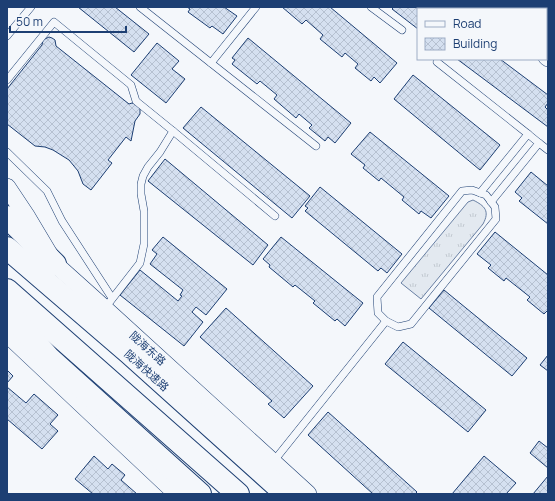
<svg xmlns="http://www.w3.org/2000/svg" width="555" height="501" viewBox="0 0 555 501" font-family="Manrope,'Noto Sans SC',sans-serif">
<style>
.grass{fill:url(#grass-tufts);stroke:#687fa3}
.building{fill:url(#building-cross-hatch);stroke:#1d3f73}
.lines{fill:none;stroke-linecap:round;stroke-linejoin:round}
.service-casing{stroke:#1d3f73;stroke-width:8}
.tertiary-casing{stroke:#1d3f73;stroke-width:18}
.trunk-casing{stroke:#1d3f73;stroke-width:24}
.service{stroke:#f4f7fb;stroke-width:7}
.tertiary{stroke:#f4f7fb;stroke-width:17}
.trunk{stroke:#f4f7fb;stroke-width:22}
.labels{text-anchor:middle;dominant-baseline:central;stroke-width:3;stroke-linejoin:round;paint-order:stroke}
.street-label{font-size:11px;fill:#1d3f73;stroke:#f4f7fb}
</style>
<defs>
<pattern id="grass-tufts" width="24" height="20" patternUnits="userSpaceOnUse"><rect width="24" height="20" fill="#e3e9f0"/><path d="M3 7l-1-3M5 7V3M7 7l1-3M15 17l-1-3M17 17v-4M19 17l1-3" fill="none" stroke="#c2c9d1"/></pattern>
<pattern id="building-cross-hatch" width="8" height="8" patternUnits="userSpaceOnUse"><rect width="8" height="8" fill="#d5e0f0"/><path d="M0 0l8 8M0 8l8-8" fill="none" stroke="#b6c1d1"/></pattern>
</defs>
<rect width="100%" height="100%" fill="#f4f7fb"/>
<path class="grass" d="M473,200C485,206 490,211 483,224L421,299L401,283L468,202Z"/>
<g class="building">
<path d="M78,7H115L149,34L134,52Z"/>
<path d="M187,7H224L237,16L223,34L212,26L210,28L188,12L190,9Z"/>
<path d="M282,7H330L397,63L380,83L374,77L371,81L355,68L358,64L345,53L342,57L320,39L323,35L306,20L302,24Z"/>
<path d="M394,7H432L435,9H418V29L392,9Z"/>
<path d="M49,37L52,38L55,40L56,46L129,104L132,103L135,104L140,108V114L135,121L131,141L126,137L108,160L112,163L91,190L83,184L78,171L69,160L53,150L45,147L35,146L7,124V89L42,45L43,40Z"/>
<path d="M248,38L351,123L335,143L328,137L325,141L309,128L312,125L299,114L296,118L274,99L277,95L260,81L257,84L232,64L235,60L232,58Z"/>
<path d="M157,43L179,61L172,69L185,79L166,103L131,75Z"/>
<path d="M457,59H500L548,95V103L545,107L548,110V127Z"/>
<path d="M413,75L500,145L480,170L394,99Z"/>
<path d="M201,107L310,196L292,218L183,128Z"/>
<path d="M370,132L449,196L431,218L421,211L419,214L402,200L404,197L381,178L379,181L363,168L365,165L351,154Z"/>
<path d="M165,159L268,245L253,265L148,181Z"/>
<path d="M531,172L548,186V224L519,201L522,198L515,192Z"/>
<path d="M320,187L402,254L387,273L381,268L378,271L305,211L308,208L305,206Z"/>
<path d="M495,232L548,275V312L547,311L544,314L527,300L530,297L506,278L504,281L488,268L491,265L477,254Z"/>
<path d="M163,237L227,289L206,315L196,307L192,312L203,322L184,346L120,295L140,270L178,301L182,296L180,295L183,290L150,264L157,254L152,250Z"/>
<path d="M281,237L363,303L345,326L337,319L335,321L313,303L315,301L295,285L293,287L269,267L270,265L263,259Z"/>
<path d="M444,290L527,358L512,376L429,308Z"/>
<path d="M226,308L313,386L284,418L268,404L272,401L200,337Z"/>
<path d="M403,342L486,410L468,432L385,364Z"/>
<path d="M548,355V371L540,365Z"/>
<path d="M7,370L13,376L7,383Z"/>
<path d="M7,387L26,403L34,394L58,415L50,424L58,431L42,449L7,419Z"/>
<path d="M328,412L417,492L415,494H373L308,435Z"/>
<path d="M539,441L548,448V468L530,453Z"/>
<path d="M94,456L108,469L112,464L125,475L121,480L137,494H93L75,479Z"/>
<path d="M484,456L516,483L506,494H452Z"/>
<path d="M548,476V494H533Z"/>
</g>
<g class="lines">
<defs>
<g id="service">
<path d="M140,7L316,146"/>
<path d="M371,7L402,30"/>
<path d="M516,9L518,7"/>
<path d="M7,36L31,7"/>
<path d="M437,62L528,134"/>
<path d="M211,63L256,7"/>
<path d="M7,80L54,22L131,85L136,101L173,131L160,152L148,167L143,176L141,184V194L144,211V244L140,263L105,308"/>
<path d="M173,131L275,216"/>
<path d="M539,143L548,150"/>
<path d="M7,152L47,191L62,221L112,298"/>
<path d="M472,190L486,195L495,207L496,219L411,324L398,327L386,321L378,313L377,297L462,191Z"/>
<path d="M480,193L528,134L539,143L491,202"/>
<path d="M273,462L386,321"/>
</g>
<g id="tertiary">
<path d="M482,7L484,9"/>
<path d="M546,56L548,58"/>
<path d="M7,187L27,217L55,264L104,308L308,494"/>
<path d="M7,334L177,494"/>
</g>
<g id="trunk">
<path d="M7,217L55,264"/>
<path d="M7,248L129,353L286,494"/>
<path d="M7,290L238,494"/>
<path d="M7,310L49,358L200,494"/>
</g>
</defs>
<use href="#service" class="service-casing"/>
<use href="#tertiary" class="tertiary-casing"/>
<use href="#trunk" class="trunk-casing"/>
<use href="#service" class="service"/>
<use href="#tertiary" class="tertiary"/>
<use href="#trunk" class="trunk"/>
</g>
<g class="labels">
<g class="street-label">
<text transform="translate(148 348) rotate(42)">陇海东路</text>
<text transform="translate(147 370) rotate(42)">陇海快速路</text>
</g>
</g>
<rect width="555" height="501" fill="none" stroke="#1d3f73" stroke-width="16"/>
<rect x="417" y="8" width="130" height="52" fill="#f4f7fb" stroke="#9eadc5"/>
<rect x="425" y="21" width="20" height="6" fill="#f4f7fb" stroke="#9eadc5"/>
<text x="453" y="28" font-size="12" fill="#1d3f73">Road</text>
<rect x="425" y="38" width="20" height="12" fill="url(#building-cross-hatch)" stroke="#9eadc5"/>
<text x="453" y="48" font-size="12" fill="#1d3f73">Building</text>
<path d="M10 26v6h116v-6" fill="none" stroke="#1d3f73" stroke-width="2"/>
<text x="16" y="26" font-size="12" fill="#1d3f73" stroke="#f4f7fb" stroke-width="3" paint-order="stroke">50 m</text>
</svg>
